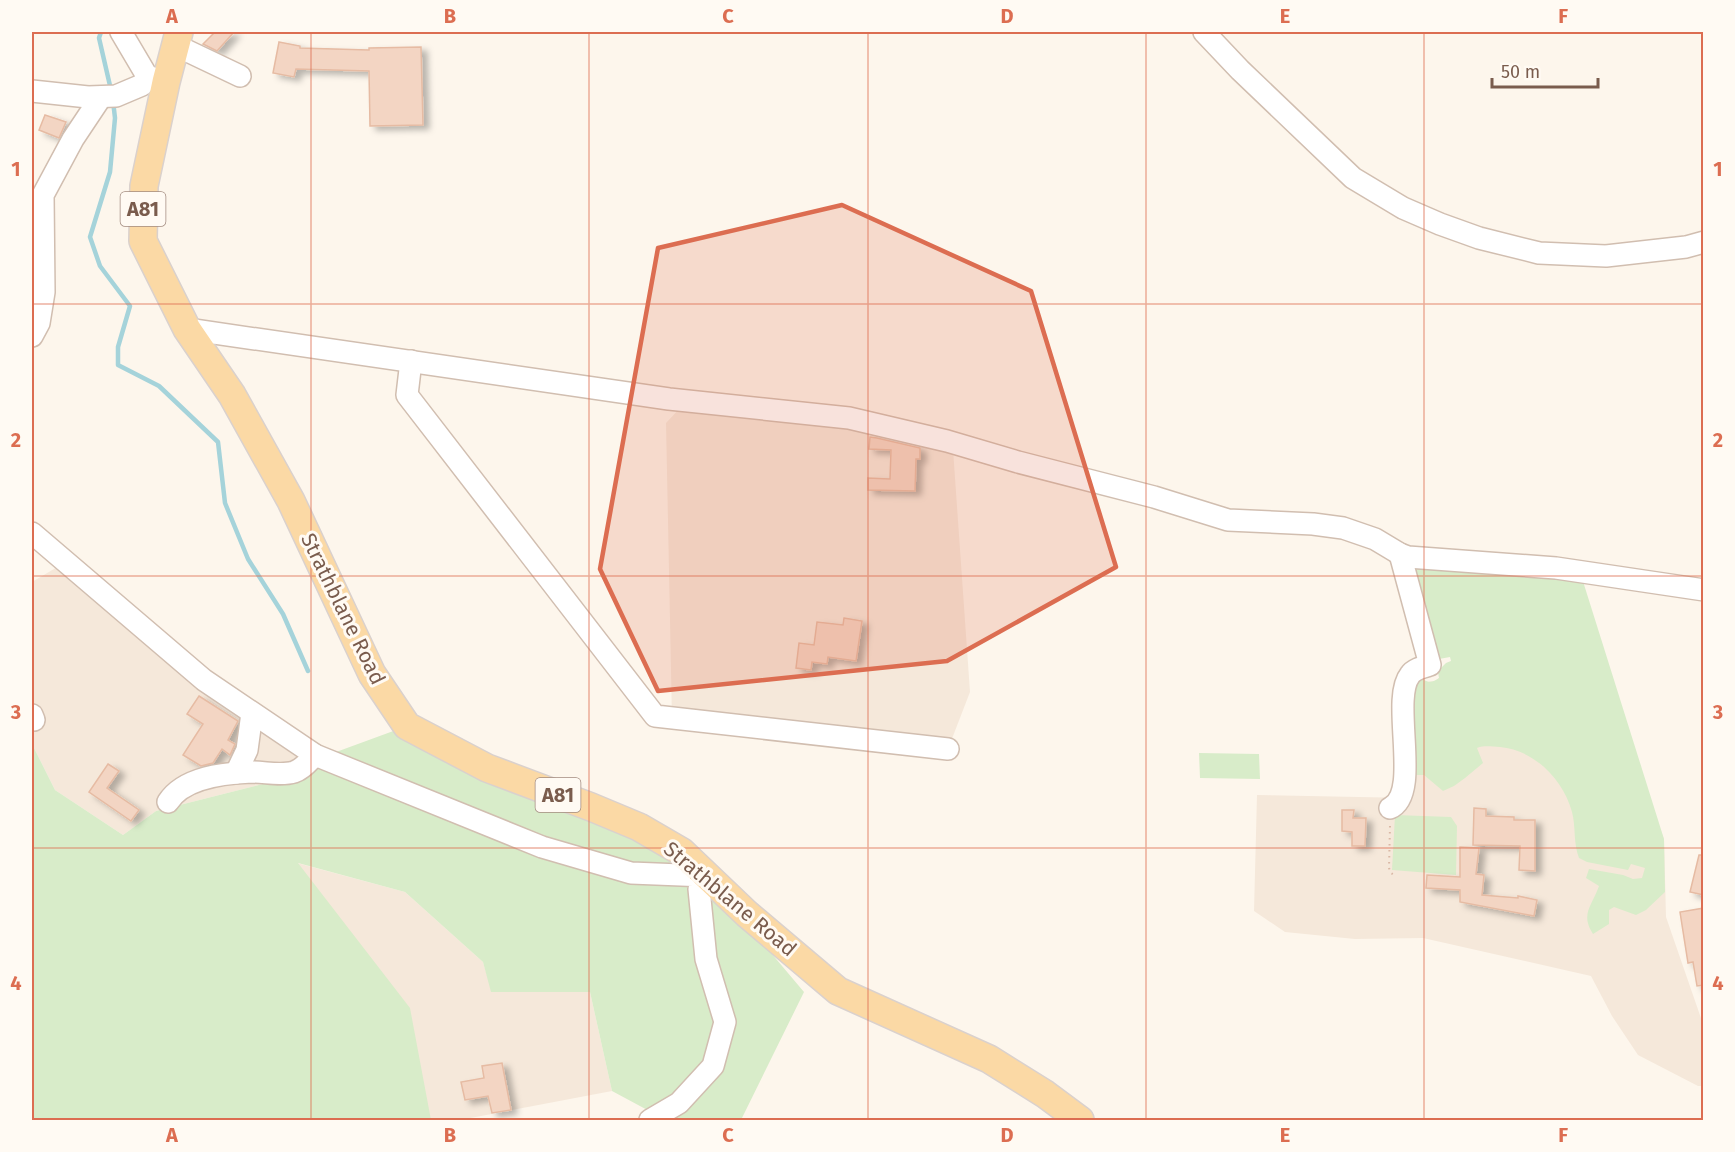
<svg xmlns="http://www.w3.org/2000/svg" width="1735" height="1152" viewBox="0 0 1735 1152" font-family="'Fira Sans',sans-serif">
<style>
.residential{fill:#f5e8da}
.green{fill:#d8ecc9}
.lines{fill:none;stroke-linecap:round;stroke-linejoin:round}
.stream{stroke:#a5d3da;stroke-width:4.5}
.building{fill:#f3d5c3;stroke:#e6bba3;stroke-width:1.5;filter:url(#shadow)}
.minor-casing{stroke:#d1beb0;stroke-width:24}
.major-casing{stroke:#dad1cd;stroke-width:30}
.path{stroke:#d9b8a5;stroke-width:2;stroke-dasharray:1.5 4.5;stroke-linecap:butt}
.minor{stroke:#fff;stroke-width:21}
.major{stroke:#fbd9a5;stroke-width:27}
.marked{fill:#dc6d51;fill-opacity:0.2;stroke:#dc6d51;stroke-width:4.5;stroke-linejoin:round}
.grid{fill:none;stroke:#dc6d51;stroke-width:1.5;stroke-opacity:0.55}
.labels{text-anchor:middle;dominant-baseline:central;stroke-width:6;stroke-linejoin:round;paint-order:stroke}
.shield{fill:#fffaf3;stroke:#a28b7f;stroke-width:1.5}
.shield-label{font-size:20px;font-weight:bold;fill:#7a5c4d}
.street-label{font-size:21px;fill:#7a5c4d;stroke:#fffaf3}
.neatline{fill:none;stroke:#dc6d51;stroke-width:2}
.grid-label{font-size:20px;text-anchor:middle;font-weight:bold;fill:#dc6d51}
</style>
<defs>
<filter id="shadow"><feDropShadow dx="6" dy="4" stdDeviation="3" flood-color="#0004"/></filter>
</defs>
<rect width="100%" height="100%" fill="#fdf6ec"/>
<g class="residential">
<path d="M681,407L854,428L953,449L970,692L948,749L672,720L666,423Z"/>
<path d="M59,566L317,759L294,776L156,811L123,835L55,790L32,744V582Z"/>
<path d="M1438,671L1659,826L1664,839L1666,917L1703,1024V1086H1698L1638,1055L1612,1016L1591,976L1423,938L1355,939L1285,932L1254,911L1257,795L1410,798L1423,673L1424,680L1427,682L1435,681L1439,678Z"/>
<path d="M297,863L405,892L483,962L492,992H590L612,1091L460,1120H431Z"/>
</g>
<g class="green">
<path d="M1414,566L1581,575L1664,839L1665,892L1646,910L1636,915L1614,907L1609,910V924L1593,934C1580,914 1592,906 1599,886L1586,878L1589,869L1623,875L1633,879L1642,878L1645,868L1631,864L1628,870L1587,862L1579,858C1573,843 1576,827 1572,812C1563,779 1534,750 1500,747C1492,747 1485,745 1477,748L1483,763L1465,778L1454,786L1443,791L1424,775H1414L1411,688L1423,673L1424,680C1429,683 1434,682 1439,678L1438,671L1446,663L1451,661L1450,657L1439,659Z"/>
<path d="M407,726L591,807L706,876L804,992L741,1120H666L612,1091L590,992H491L483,962L405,892L298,863L410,1008L431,1120H32V744L55,790L123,835L156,811L294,776L317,759Z"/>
<path d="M1199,753L1259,754L1260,779L1200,778Z"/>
<path d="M1395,815L1451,817L1457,826L1456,875L1392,870Z"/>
</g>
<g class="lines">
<g class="stream">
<path d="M101,32L99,38L111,90"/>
<path d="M113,101L115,118L110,172L90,237L100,266L130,306L118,347V365L159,386L218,442L225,503L248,559L283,614L308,671"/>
</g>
</g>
<g class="building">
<path d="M215,32H234L217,51L203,44Z"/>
<path d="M279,42L300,46V48L369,50V48L421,47L423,125L370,126L369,71L296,69L294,77L273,73Z"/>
<path d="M45,115L66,122L59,138L39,130Z"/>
<path d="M870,437L877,438L920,448V459H916L915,491L868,490V478L890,479L891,450L869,449Z"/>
<path d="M844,618L862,621L856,661L828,657L827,664L812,662L811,670L796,668L799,643L814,645L817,622L843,625Z"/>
<path d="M199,696L238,721L228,740L235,744L230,755L222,749L213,763L201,766L183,755L203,724L187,714Z"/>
<path d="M108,764L119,771L107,788L139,810L131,821L89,792Z"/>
<path d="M1474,808L1486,809V816L1514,817V820H1535V871L1519,870L1520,846L1473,845Z"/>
<path d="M1342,810H1354L1353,818H1366L1365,846H1352V832L1342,831Z"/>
<path d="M1460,847L1479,848L1476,874L1484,875L1482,895L1518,898V896L1537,900L1534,916L1460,902V890L1426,888L1427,875L1460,877Z"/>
<path d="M1699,855H1704V895L1690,892Z"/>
<path d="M1704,908V985L1697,986L1693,962L1688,963L1680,912Z"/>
<path d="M502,1063L511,1110L492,1113L488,1096L465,1100L461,1082L484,1078L482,1066Z"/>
</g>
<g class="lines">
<defs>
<g id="minor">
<path d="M121,32L147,76L160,80"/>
<path d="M1204,32L1240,70L1353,178L1403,208L1440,224L1479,238L1539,253L1606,256L1686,247L1704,242"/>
<path d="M175,45L240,76"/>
<path d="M32,91L88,97L116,96L142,85L147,76"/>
<path d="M187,329L669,399L849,418L947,441L1018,462L1154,497L1228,520L1313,524L1343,528L1375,539L1400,554L1408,557L1556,568L1704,590"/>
<path d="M32,336L39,323L44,292L43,195L73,139L101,97"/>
<path d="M411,361L407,395L655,716L948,749"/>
<path d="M32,533L204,680L315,755L542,847L631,873L706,876L699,889L706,959L725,1022L713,1066L679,1103L650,1120"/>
<path d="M32,715L34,720"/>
<path d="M236,773L247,750L252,713"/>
<path d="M168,802C184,777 225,773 252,772C266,772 281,776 294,772C303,769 309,761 315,755"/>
<path d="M1390,808C1422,794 1390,700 1410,675C1414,669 1423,667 1430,665L1400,554"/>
</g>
<path id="major" d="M179,32L166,82L144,186L143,241L187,329L232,395L291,501L372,674L407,726L487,768L591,807L639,827L682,852L747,914L838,991L989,1059L1045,1094L1080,1120"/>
</defs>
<use href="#minor" class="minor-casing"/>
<use href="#major" class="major-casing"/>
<path class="path" d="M1390,826L1389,868L1391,873L1394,875"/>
<use href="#minor" class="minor"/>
<use href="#major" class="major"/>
</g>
<path class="marked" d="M842,205L1031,291L1116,567L947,661L658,691L600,569L658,248Z"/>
<path class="grid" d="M311,32V1120M589,32V1120M868,32V1120M1146,32V1120M1424,32V1120M32,304H1704M32,576H1704M32,848H1704"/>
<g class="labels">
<g class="shield">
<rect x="120.5" y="192" width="45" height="34" rx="4.5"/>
<rect x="535.5" y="778" width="45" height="34" rx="4.5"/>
</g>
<g class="shield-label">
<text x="143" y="209">A81</text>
<text x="558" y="795">A81</text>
</g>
<g class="street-label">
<text transform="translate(343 609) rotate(64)">Strathblane Road</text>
<text transform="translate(730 899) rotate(40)">Strathblane Road</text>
</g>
</g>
<rect width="1735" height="1152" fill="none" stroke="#fffaf3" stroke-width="66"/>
<path d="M1492 78v9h106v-9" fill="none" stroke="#7a5c4d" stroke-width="3"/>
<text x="1501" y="78" font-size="18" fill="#7a5c4d" stroke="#fffaf3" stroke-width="4.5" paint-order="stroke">50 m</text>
<rect x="33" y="33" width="1669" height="1086" class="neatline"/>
<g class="grid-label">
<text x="172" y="23">A</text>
<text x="450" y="23">B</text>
<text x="728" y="23">C</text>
<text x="1007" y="23">D</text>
<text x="1285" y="23">E</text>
<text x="1563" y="23">F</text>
<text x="16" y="176">1</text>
<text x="1718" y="176">1</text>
<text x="16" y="447">2</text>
<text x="1718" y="447">2</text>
<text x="16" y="719">3</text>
<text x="1718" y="719">3</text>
<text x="16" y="990">4</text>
<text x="1718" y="990">4</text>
<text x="172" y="1142">A</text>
<text x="450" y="1142">B</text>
<text x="728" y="1142">C</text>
<text x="1007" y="1142">D</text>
<text x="1285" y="1142">E</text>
<text x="1563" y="1142">F</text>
</g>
</svg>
